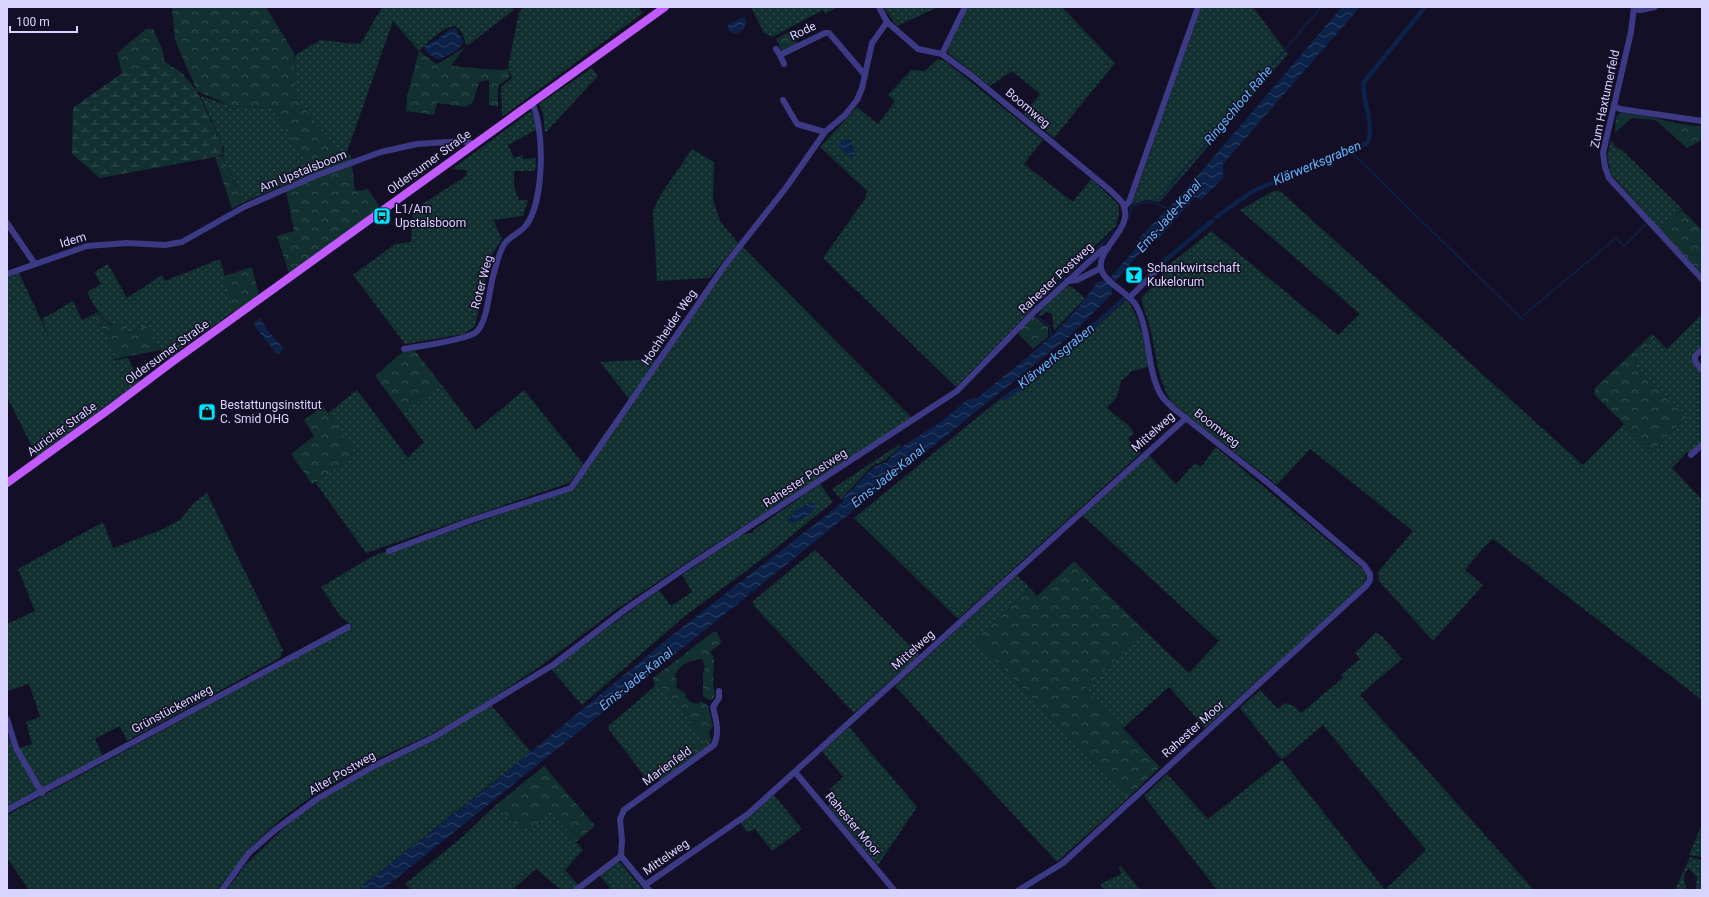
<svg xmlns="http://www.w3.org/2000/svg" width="1709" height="897" viewBox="0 0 1709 897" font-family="Roboto,sans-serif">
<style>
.grass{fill:url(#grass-dots)}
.forest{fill:url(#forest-crowns)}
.wetland{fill:url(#wetland-marsh)}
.water{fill:url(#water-waves)}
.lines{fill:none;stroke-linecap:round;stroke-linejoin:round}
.stream{stroke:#0c2248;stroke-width:1.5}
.canal{stroke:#0c2248;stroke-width:4.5}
.minor{stroke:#3d3a85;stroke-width:6}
.major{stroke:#c25bff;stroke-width:8}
.labels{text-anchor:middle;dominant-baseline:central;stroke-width:3;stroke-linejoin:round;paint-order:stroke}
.street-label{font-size:12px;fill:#d9d4ff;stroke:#130f26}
.poi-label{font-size:12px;fill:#d9d4ff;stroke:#130f26;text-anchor:start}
.water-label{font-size:13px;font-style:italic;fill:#62b6ff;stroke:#130f26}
</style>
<defs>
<pattern id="grass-dots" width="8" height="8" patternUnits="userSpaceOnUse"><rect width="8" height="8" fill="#12302f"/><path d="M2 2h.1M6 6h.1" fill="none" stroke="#344d4e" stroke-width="1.8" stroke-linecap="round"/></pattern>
<pattern id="forest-crowns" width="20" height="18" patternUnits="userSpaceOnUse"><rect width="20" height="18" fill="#12302f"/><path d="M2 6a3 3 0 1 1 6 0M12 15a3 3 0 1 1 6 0" fill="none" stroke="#344d4e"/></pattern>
<pattern id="wetland-marsh" width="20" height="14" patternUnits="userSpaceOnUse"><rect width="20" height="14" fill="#12302f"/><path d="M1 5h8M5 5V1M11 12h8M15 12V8" fill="none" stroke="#344d4e"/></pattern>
<pattern id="water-waves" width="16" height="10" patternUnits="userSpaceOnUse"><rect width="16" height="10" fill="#0c2248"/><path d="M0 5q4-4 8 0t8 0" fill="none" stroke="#2f4163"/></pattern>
</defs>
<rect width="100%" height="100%" fill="#130f26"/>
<g class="grass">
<path d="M382,7H511L514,10L467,46L461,31L455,26C443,27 427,43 419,51L393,21L347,152L348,154L346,156C333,142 305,115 298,98C293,85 294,69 295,55L320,40L356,44L361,43Z"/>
<path d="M524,7H638L643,13L502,117L501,87L512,78L508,67L519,12Z"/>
<path d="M751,7H838L825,14L823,10L772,37L764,33Z"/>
<path d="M883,7H935L934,9L897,26Z"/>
<path d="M968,7H1062L1115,63L1054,138L1024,114L1040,94L1012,71L990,86L947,52Z"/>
<path d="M1201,7H1253L1288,54L1160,202L1147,200L1132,204Z"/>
<path d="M938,59L945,61L1043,140L1024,164L1073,202L1091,179L1118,204L1119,214L1116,226L1031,305L1030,311L956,387L823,258L865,199L867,191L820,147L857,107L878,124L895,101L888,95L911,70L925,71Z"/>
<path d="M592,68L598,76L545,133L543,113L539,104Z"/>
<path d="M201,97H204L231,106L272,108L313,173L244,202L223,157L224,148Z"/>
<path d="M531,111L538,129L508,145L514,158L523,155V159L536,158L535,171H514V186L519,200H528L523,216L493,220L502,239L489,259L475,326L464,334L405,344L353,275L395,244L411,242L413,210L466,176L467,170L452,169Z"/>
<path d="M1611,140L1616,147L1623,151L1682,209L1661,231L1611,174L1607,156Z"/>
<path d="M692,149L714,162L713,200L720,221L738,243L710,278L657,281L653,210L661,194Z"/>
<path d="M1274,191H1280L1583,465L1624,424L1652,452L1687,416L1635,365L1639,356L1655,337L1667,349L1702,314V344L1693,355L1696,367L1702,374V442L1690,454L1687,452L1672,468L1702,500V700L1493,539L1486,545L1465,570L1483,585L1433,641L1379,581L1378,572L1413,531L1310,449L1277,485L1174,405C1157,383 1157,354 1150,328C1148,317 1142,308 1142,297L1160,279L1164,269L1211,231L1338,335L1360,314L1240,210Z"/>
<path d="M742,246L912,418L689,561L617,609L542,665L479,707L432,734L377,759L314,795L282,818L256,842L217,890H29L7,858V815L353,627L340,616L321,587L373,556L387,551L390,553L572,489L726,265Z"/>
<path d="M220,259L234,311L167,359L145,326L129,334C104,322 100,317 87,292L101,284L94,272L108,264L127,298L162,275L165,281Z"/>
<path d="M19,273L49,337L42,319L73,301L82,320L94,314L119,358L110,361L128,358L140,381L37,457L7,397V305L9,304L7,300V277Z"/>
<path d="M1068,286L1072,287L1085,298L1054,331L1052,314L1047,312L1039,317L1038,315C1046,303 1056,294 1068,286Z"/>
<path d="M1127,300C1141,320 1145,343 1148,367L1132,371L1121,381L1117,397L1107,408L1129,426L1134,433L1128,439L1141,453L958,619L854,518L1000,399L1004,400L1032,381Z"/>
<path d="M657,359L630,400L600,362Z"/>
<path d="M440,383L476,430L524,390L584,465L569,483L366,553L315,482L356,455L328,413L357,390L408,458L424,442L403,414Z"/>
<path d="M900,444V447L885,460L872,466L841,499L832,489Z"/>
<path d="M1216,447L1366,572L1367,575L1363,586L1205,728L1169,687L1123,728L1085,689L1145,631L1189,673L1219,641L1082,515L1149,455L1176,484L1195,463L1201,467Z"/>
<path d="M820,484L833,502L766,556L685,616L582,705L551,669L659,590L671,606L692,592L682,575L743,534L752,533L755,529Z"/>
<path d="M207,493L283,650L280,658L127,741L120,726L95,739L103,756L7,807V731L13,750L32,744L26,722L40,717L29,684L7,691V624L35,611L18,569L103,522L113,548L161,530L180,520L194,503Z"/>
<path d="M815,550L919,655L854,713L754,606L753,601Z"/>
<path d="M1017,575L1030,588L976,640L1128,798L1057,862L895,686Z"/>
<path d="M1376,632L1380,636L1381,635L1402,659L1360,695L1534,890H1217L1144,796L1167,774L1208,819L1282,760L1385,890L1426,850L1323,725L1283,759L1280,758L1240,708L1260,690L1278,709L1285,703L1294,706L1301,713L1343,678L1341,675L1360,659L1355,653Z"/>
<path d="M660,682L705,741L649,782L607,727Z"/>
<path d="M491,705L531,752L357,890H227L245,865L288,824L315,803L362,775Z"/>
<path d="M849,727L917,807L878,865L828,806L837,798L830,789L843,777L822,751Z"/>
<path d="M773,794L802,829L772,851L755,829L747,832L740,822Z"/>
<path d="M496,805L514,823L536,825L541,822V815L549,809L583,850L565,870L578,885L571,890H561L536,869L513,889L514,890H411L405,884L459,840Z"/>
<path d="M1702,824V857L1689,855Z"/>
<path d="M1690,857L1702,860L1701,890H1695L1697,878L1689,868C1682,874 1684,882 1687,890H1675Z"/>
<path d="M617,862L621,863L643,890H608L610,888L599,875Z"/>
<path d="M1121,866L1140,890H1104L1100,884L1122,874L1118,868Z"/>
</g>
<g class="forest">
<path d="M172,7H266L294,53V79L298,99L313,120L345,156L351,154L355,191L368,189L381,209L289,273L277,236L294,231L285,186L313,173L272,108L231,106L197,91L175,40Z"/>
<path d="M146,29H153L163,51L164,61L122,73L117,53Z"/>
<path d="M791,31L798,45L783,53L776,39Z"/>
<path d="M465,47L451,66L497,70L508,69L510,77L498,86V107L489,105V80L479,82L473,102L466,107L437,103L434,115L406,111L407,97L419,51L436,64L448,58Z"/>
<path d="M1619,113C1648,113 1674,126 1702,126V140L1687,148L1656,120L1632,118L1615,133L1616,118Z"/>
<path d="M222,156L244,202L232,209L215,157Z"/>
<path d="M1682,210L1702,230V274L1661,231Z"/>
<path d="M252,267L259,296L234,313L224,276Z"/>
<path d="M97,312L110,325L124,322L129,334L145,326L161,350L119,358L94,314Z"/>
<path d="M1033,316L1048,327V337L1033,349L1017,332Z"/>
<path d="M1652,334L1655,337L1639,356L1635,365L1687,416L1652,452L1594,394L1596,387Z"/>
<path d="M404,351H415L440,383L403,414L375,376Z"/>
<path d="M323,406L357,455L312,484L291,454L314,436L304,420Z"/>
<path d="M1074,561L1145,631L1085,689L1160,767L1128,798L976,640L1030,588L1037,596Z"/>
<path d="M713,632H717L721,641L719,645L710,652L714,657L713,685L715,695L713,699L709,700L703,696V674L705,667L702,659C691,660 676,665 675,678L677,679L676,687L685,693L686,698L691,702L698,704L701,701L708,706L713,726L709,732L712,743L660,780L657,776L705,741L665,689L655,686L653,678Z"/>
<path d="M544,766L595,826L576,842L549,809L541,815V822L536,825L530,831L514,823L496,805Z"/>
</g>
<path class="wetland" d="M164,61L183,74L197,91L222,145L223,154L215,157L100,178L72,154L73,108L122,73Z"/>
<g class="water">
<path d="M1342,7H1360L1223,164V178L1201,200L1195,197L1158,239L1155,236L1112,285V294L1070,336L382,890H357L488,787L675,633L843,502V498L874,467L887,462L892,455L901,447L941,422L967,400L977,398C1019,363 1067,330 1097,282L1108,280L1142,241L1139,238L1181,195Z"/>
<path d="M742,17L745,18C747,27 743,31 736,34L730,32L727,26Z"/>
<path d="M455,28L464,42L457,50L440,59C432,57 426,54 424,46L438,39L450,29Z"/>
<path d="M843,140H851L855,154L853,158L841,150L839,144Z"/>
<path d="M260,318L267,330L283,348L281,353L279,354L276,353L256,328L254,322Z"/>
<path d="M810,502L816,504C815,514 802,519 794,523L787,521L795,511Z"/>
</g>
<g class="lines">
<g class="stream">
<path d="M1350,151L1522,319"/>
<path d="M1155,202L1161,197L1321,7"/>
<path d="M1128,219L1132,206C1148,200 1155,201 1169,210"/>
<path d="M1084,260L1117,230"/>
<path d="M1035,307L1036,304L1079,264"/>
<path d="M1524,315L1616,238L1624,246L1646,224"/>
<path d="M1035,316C1040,320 1048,321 1050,328C1051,332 1049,333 1052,337"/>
</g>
<g class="canal">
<path d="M1216,217L1253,191L1366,144C1377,131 1361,99 1364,82L1425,7"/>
<path d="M1156,268L1212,221"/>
<path d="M1003,398C1014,397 1110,311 1126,297"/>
</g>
<g class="minor">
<path d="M879,7L887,22L918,49L942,54L972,76L1111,191C1115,195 1120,199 1123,204C1135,228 1097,248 1101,268C1104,284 1130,292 1137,307C1151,335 1146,368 1161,395C1164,400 1169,404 1173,408L1268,483L1364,565L1370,574V580L1366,586L1063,863L1019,890"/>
<path d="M1634,7L1631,32L1603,153L1605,167L1609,178L1702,279"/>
<path d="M1634,10H1641L1655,7"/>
<path d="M776,49L780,55L825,33H829L865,75"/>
<path d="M942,54L965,7"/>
<path d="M780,55L784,64"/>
<path d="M783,100L797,124L825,132"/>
<path d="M1614,106L1620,109L1702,121"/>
<path d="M1124,207L1129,202L1198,7"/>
<path d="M7,223L35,264"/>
<path d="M7,274L87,246L127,243L165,245L182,242L244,207L315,176L381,152L417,144L463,141L474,144"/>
<path d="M1067,281L1077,280L1101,268"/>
<path d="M1130,297L1156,271"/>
<path d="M404,349C420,346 462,341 475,333C488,324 489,287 494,273C496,265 501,247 506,242C512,235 522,232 527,224C544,200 545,129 532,103"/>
<path d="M1702,349L1695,356V361L1702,370"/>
<path d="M1691,455L1702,445"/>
<path d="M389,551L472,520L571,488L725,265L785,189L825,132L845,115L857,100L862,88L872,43L887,22"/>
<path d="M7,719L16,748L42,793"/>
<path d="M795,772L894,890"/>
<path d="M7,810L348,627"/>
<path d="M621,856L622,841L620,819L624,810L714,745C720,732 716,720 713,707L719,698V691"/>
<path d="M645,885L748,814L1186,418"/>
<path d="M222,890L249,853L275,830L317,799L374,766L434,737L553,665L626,609L687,567L957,391L1034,312L1103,249L1108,248"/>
<path d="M576,890L621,856L649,890"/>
</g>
<path class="major" d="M7,483L111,408L172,362L665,7"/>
</g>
<defs>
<symbol id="bus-square" viewBox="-11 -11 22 22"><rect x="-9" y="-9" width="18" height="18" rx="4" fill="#00e5ff" stroke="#130f26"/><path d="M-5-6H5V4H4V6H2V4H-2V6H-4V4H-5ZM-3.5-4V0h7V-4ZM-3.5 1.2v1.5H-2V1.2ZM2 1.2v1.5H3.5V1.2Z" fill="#111"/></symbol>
<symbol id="bar-square" viewBox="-11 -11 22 22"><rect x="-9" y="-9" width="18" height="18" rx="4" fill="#00e5ff" stroke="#130f26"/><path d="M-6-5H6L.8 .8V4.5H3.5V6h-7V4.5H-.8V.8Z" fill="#111"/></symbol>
<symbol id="shop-square" viewBox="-11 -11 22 22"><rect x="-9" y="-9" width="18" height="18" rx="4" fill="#00e5ff" stroke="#130f26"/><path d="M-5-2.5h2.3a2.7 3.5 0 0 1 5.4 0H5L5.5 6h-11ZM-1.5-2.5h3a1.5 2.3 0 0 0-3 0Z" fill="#111"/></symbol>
</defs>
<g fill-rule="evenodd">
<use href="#bus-square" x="372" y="206" width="20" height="20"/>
<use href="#bar-square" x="1124" y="265" width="20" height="20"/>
<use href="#shop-square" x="197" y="402" width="20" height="20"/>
</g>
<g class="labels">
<g class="street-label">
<text transform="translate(803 31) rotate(-26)">Rode</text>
<text transform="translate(1605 99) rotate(-78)">Zum Haxtumerfeld</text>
<text transform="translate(1028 108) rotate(40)">Boomweg</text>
<text transform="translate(429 162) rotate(-36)">Oldersumer Straße</text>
<text transform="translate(303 171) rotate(-22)">Am Upstalsboom</text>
<text transform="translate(73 240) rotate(-17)">Idem</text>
<text transform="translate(1056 278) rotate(-43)">Rahester Postweg</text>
<text transform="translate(482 282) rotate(-75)">Roter Weg</text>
<text transform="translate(669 327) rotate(-56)">Hochheider Weg</text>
<text transform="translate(167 352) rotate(-36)">Oldersumer Straße</text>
<text transform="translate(1217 428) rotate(38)">Boomweg</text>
<text transform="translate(62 429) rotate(-36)">Auricher Straße</text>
<text transform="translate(1153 432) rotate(-42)">Mittelweg</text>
<text transform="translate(805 478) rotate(-33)">Rahester Postweg</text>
<text transform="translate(913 650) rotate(-42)">Mittelweg</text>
<text transform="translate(172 709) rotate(-28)">Grünstückenweg</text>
<text transform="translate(1193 729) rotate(-42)">Rahester Moor</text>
<text transform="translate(667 766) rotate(-36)">Marienfeld</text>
<text transform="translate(342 773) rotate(-30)">Alter Postweg</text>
<text transform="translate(853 824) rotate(50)">Rahester Moor</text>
<text transform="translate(666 857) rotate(-35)">Mittelweg</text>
</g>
<g class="poi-label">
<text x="395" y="209">L1/Am<tspan x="395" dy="14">Upstalsboom</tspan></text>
<text x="1147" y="268">Schankwirtschaft<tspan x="1147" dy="14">Kukelorum</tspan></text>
<text x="220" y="405">Bestattungsinstitut<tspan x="220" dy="14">C. Smid OHG</tspan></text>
</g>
<g class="water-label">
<text transform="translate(1238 105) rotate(-50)">Ringschloot Rahe</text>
<text transform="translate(1317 163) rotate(-23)">Klärwerksgraben</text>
<text transform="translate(1169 216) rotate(-49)">Ems-Jade-Kanal</text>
<text transform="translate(1056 356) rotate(-39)">Klärwerksgraben</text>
<text transform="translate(888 476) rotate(-39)">Ems-Jade-Kanal</text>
<text transform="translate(636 679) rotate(-39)">Ems-Jade-Kanal</text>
</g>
</g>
<rect width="1709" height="897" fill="none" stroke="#d9d4ff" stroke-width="16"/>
<path d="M10 26v6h67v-6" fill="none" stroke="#d9d4ff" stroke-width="2"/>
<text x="16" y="26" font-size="12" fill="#d9d4ff" stroke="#130f26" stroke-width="3" paint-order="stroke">100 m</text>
</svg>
